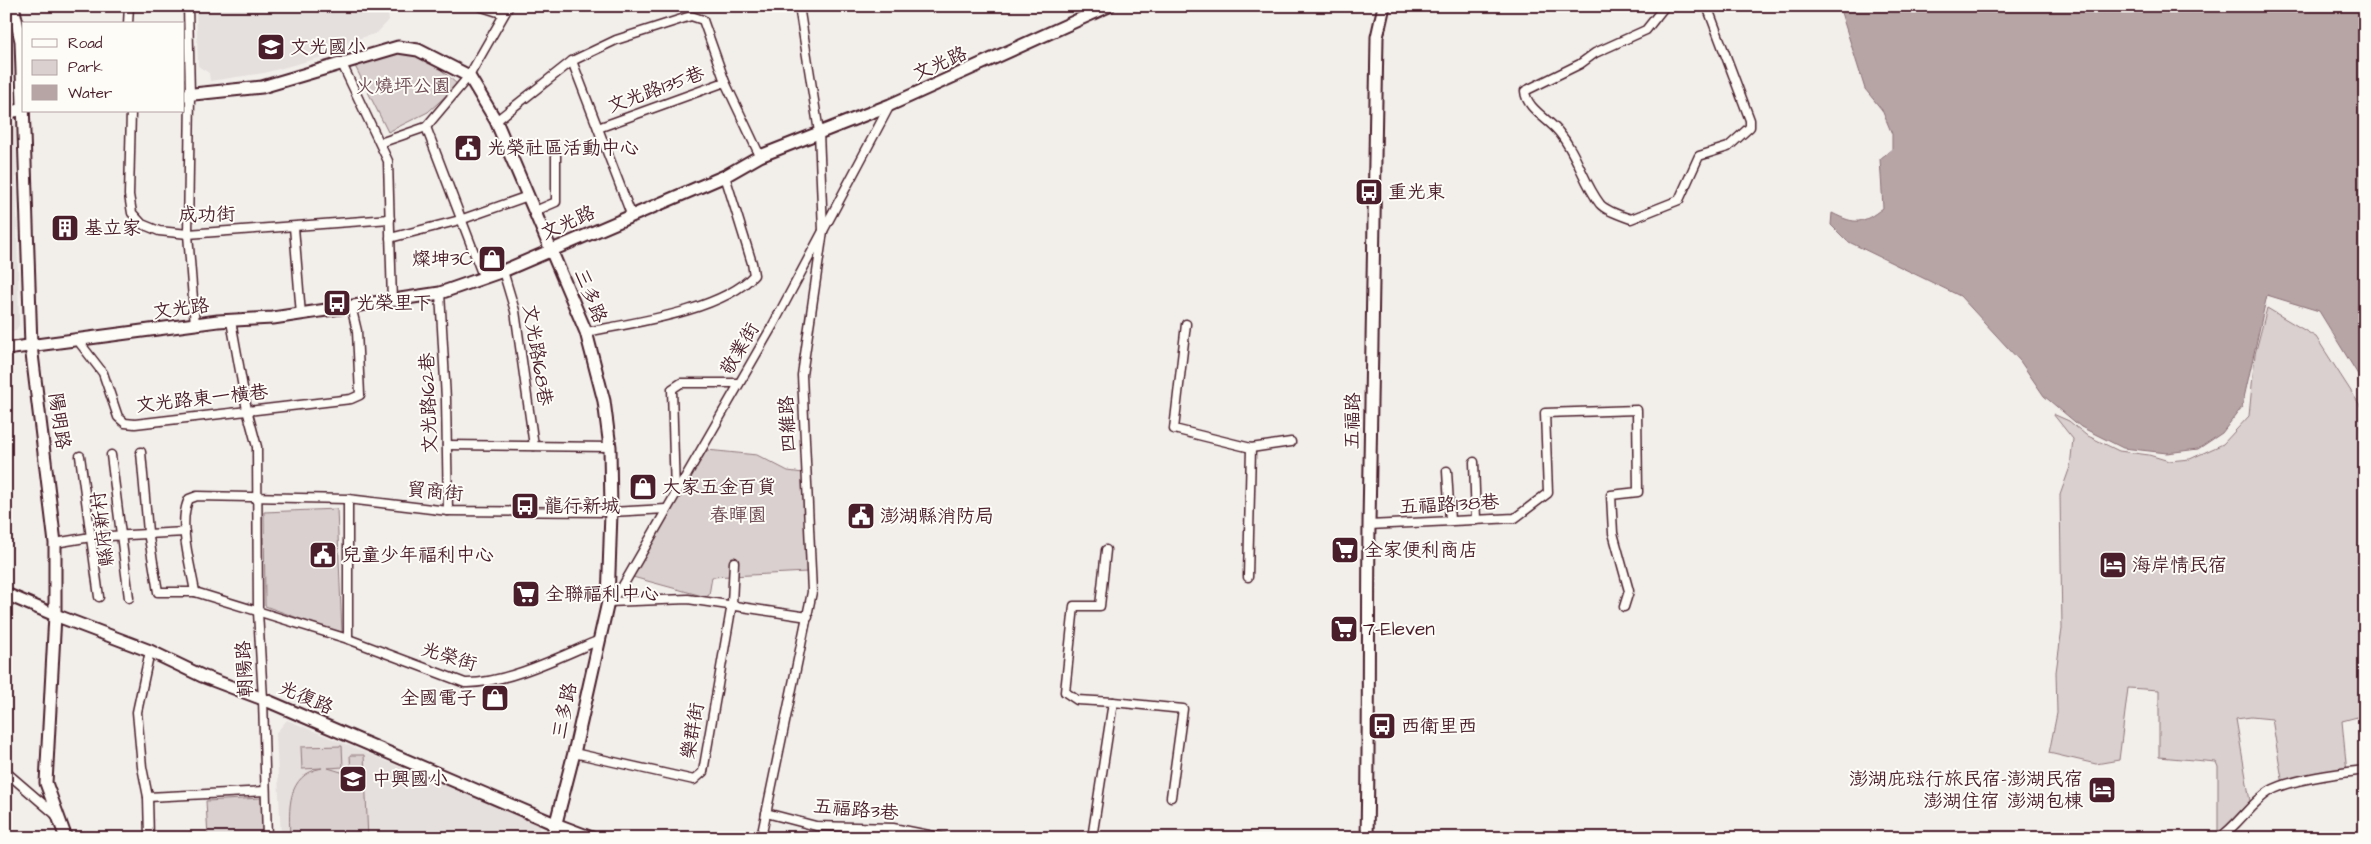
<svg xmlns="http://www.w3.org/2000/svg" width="2371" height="844" viewBox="0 0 2371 844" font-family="'Architects Daughter','LXGW WenKai TC',sans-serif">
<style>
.built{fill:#e5dfdd}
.green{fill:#d9d0cf;stroke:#92787d}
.water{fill:#b7a5a6;stroke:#8b6f75}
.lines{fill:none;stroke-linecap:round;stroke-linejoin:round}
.street-casing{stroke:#4a1f2b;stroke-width:11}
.secondary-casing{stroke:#4a1f2b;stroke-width:15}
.street{stroke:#fdfcf7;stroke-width:8}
.secondary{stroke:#fdfcf7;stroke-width:11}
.labels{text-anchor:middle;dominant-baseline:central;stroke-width:4;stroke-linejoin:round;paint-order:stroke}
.poi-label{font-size:19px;fill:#4a1f2b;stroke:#fdfcf7;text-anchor:start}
.street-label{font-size:19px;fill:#4a1f2b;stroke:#fdfcf7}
.park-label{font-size:19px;fill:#6e4b54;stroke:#fdfcf7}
</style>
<rect width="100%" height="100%" fill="#f2efeb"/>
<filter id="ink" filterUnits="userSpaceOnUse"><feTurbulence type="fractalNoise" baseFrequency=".02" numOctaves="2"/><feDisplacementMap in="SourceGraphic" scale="10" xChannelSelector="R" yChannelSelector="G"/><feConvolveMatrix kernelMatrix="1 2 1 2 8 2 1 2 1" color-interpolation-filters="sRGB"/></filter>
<g filter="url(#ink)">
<g class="built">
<path d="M196,6H386L389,20L377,33L348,42L341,52L264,73L210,81L209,73L198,66Z"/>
<path d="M9,120L15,124L19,325L16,330L6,332V121Z"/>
<path d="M287,720L540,825L537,838H281L276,733Z"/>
</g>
<g class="green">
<path d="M395,52L426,56L458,85L428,112L388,132L354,64Z"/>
<path d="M2267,308L2316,337L2365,413V715L2342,721L2347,773L2283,785L2272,719L2251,717L2236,719L2250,801L2218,834V767L2216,762L2159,757V690L2128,688L2119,760L2096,764L2049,753L2057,713L2056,672L2062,628L2060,495L2070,467L2073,439L2053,414L2069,421L2086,435L2119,451L2149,455L2169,461L2190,459L2223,444L2249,416L2255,354Z"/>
<path d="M707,450L757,455L788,471L803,473L807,572L712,577L709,595L706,597L629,576Z"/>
<path d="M337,509L342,634L265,606L264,512Z"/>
<path d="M342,746L343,767L328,768L351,775L350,755H364L368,838H290C289,809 286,775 322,768L302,769L301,747Z"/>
<path d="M261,798L263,838H208L206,801Z"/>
</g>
<path class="water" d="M1839,6H2365V386L2319,311L2267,295L2242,407L2222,433L2198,449L2167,453L2123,448L2081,427L2044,396L2020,361L1960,296L1847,241L1831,225L1832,213C1856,225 1862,224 1883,208L1880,159L1892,149V134L1882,110L1865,89Z"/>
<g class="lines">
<defs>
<g id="street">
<path d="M188,6L190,95L188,234L195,325"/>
<path d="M479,6L504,14"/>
<path d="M1665,6L1646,30L1595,53L1580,64L1525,91C1526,108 1547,118 1558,131C1577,153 1583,182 1600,204C1606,211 1622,216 1631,219L1679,200L1699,156L1728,147L1750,127V120L1707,6"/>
<path d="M128,24L129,6"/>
<path d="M572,61L631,214"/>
<path d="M342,64L388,161L392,302"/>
<path d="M131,111L129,195L132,213L142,224L159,231L188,234L390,219"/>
<path d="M496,121L572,61L616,40L691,16L703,20L725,82L760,156"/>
<path d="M426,127L483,276"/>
<path d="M598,128L725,82"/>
<path d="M380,143L426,127L469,76L509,6"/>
<path d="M535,211L556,202V156"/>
<path d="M294,227L301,315"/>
<path d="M390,238L460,220L528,196"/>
<path d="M503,271L515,311L534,446"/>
<path d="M440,293L446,399L448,511"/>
<path d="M231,321L247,410L257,447L258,612L263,699L267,838"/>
<path d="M1186,324L1174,429L1251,448L1291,442"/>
<path d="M586,332C632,323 722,311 754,275L752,263L725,176"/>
<path d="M76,338L103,373L118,417L125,423L135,424L351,399L360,395L357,331L351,306"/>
<path d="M447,445L610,447"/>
<path d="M141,452L148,532L158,592H195L348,639L465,683C505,684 560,657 597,641"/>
<path d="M111,455L129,598"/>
<path d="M80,456L99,597"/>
<path d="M1474,462L1476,520"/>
<path d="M1447,471L1450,521"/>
<path d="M675,494L672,389L681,383H739"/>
<path d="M348,499V639"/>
<path d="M1369,525L1515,518L1548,493L1545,413L1637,410L1638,492L1611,495L1613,533L1629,591L1624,607"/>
<path d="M55,543L91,537L185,532"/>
<path d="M1248,577L1251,448"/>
<path d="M195,592C191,567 177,522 189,499L197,496L348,499L448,511L611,512L666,509"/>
<path d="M608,602L621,589L773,325L890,105"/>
<path d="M608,602L688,599L808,617"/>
<path d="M1113,702L1183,709L1171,797"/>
<path d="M574,753L694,780L703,772L732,604L734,562"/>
<path d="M6,772L56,815"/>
<path d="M148,797L265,791"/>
<path d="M766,813L816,826L893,828L944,838"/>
<path d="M149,838L148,797L142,767L137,712L150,651"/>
<path d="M761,838L812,592L802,375L823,231L819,132L799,6"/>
<path d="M1092,838L1113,702L1077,700L1065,692L1074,606H1100L1106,550"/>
<path d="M2219,838C2239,825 2250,803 2270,791C2290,779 2340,773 2365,770"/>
</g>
<g id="secondary">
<path d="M13,6L21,41L31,346L55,543V615L46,783L66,838"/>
<path d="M184,95L262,87L398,47L418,50L469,76L496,121L586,332L604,401L610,447L611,512L608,602L574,753L552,838"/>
<path d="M6,113L24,109"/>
<path d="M6,349L218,321L273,318L440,293L503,271L725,176L760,156L890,105L1109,6"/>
<path d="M6,594L55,615L150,651L202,676L263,699L555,824L592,838"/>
<path d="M1367,838C1369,733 1368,629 1369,524C1371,361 1375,199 1377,37L1384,6"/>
</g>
</defs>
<use href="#street" class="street-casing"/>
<use href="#secondary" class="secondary-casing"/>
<use href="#street" class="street"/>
<use href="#secondary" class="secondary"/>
</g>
</g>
<defs>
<symbol id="school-square" viewBox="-11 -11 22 22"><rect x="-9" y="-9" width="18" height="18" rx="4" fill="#4a1f2b" stroke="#fdfcf7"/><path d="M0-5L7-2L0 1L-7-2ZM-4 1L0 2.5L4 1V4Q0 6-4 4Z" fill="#fff"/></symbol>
<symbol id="civic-square" viewBox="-11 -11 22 22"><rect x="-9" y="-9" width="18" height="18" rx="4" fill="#4a1f2b" stroke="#fdfcf7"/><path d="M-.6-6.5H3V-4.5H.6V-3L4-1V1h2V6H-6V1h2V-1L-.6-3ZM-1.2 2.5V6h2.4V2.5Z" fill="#fff"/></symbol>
<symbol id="bus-square" viewBox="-11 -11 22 22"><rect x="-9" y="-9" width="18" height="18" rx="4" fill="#4a1f2b" stroke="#fdfcf7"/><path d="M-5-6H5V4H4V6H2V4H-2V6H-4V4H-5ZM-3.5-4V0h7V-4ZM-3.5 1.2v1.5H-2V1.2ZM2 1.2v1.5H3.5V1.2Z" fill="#fff"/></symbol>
<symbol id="building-square" viewBox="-11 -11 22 22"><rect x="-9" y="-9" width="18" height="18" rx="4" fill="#4a1f2b" stroke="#fdfcf7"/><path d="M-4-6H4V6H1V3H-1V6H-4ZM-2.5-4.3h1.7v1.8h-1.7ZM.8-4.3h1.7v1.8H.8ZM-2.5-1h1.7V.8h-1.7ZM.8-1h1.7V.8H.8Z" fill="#fff"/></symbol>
<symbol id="shop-square" viewBox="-11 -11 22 22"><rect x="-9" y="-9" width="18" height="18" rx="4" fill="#4a1f2b" stroke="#fdfcf7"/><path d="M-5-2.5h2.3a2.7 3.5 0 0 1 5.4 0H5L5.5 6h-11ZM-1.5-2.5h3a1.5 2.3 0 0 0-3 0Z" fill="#fff"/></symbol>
<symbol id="supermarket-square" viewBox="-11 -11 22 22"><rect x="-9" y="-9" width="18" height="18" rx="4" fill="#4a1f2b" stroke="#fdfcf7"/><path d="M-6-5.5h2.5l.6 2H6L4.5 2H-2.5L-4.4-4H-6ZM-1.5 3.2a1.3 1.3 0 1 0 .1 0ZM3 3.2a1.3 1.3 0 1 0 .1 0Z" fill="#fff"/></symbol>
<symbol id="hotel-square" viewBox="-11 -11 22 22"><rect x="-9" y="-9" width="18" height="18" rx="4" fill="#4a1f2b" stroke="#fdfcf7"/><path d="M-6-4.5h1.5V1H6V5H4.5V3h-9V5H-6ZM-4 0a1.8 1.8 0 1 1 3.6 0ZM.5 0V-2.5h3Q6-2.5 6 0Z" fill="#fff"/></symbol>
</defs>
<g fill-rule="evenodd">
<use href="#school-square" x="255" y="31" width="32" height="32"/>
<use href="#civic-square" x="452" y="132" width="32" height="32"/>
<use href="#bus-square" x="1353" y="176" width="32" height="32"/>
<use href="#building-square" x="49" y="212" width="32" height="32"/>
<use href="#shop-square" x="476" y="243" width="32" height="32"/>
<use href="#bus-square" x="321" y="287" width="32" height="32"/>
<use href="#shop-square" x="627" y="471" width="32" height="32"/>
<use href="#bus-square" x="509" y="490" width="32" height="32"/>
<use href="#civic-square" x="845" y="500" width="32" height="32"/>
<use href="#supermarket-square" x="1329" y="534" width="32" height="32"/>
<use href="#civic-square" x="307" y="539" width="32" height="32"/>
<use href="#hotel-square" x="2097" y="549" width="32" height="32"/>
<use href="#supermarket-square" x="510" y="578" width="32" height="32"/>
<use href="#supermarket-square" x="1328" y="613" width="32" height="32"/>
<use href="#shop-square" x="479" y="682" width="32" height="32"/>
<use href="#bus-square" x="1366" y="710" width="32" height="32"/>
<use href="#school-square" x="337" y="763" width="32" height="32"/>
<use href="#hotel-square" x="2086" y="774" width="32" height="32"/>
</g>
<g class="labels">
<g class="poi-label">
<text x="290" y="47">文光國小</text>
<text x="487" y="148">光榮社區活動中心</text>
<text x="1388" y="192">重光東</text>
<text x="84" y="228">基立家</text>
<text x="473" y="259" text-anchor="end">燦坤3C</text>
<text x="356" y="303">光榮里下</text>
<text x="662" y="487">大家五金百貨</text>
<text x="544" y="506">龍行新城</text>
<text x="880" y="516">澎湖縣消防局</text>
<text x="1364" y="550">全家便利商店</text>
<text x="342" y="555">兒童少年福利中心</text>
<text x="2132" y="565">海岸情民宿</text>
<text x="545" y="594">全聯福利中心</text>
<text x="1363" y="629">7-Eleven</text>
<text x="476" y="698" text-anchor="end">全國電子</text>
<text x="1401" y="726">西衛里西</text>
<text x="372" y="779">中興國小</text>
<text x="2083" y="779" text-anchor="end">澎湖庇琺行旅民宿-澎湖民宿<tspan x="2083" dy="22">澎湖住宿 澎湖包棟</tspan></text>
</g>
<g class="street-label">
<text transform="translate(940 64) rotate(-24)">文光路</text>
<text transform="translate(656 90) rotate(-20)">文光路135巷</text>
<text transform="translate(207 215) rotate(-1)">成功街</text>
<text transform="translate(568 223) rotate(-24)">文光路</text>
<text transform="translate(590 296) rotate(68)">三多路</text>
<text transform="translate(181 309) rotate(-7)">文光路</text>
<text transform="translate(740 349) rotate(-59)">敬業街</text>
<text transform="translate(537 355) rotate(81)">文光路168巷</text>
<text transform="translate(202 399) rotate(-6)">文光路東一橫巷</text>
<text transform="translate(429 403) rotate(-92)">文光路162巷</text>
<text transform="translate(59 421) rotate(82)">陽明路</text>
<text transform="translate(1353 421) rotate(-89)">五福路</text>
<text transform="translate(788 424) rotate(-93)">四維路</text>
<text transform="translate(435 492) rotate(5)">貿商街</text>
<text transform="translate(1449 505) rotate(-3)">五福路138巷</text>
<text transform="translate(103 529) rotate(-97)">縣府新村</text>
<text transform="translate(449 657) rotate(17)">光榮街</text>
<text transform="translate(245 669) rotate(-93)">朝陽路</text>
<text transform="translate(306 698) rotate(23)">光復路</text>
<text transform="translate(565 711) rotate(-78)">三多路</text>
<text transform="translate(693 731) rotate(-80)">樂群街</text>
<text transform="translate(856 810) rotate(5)">五福路3巷</text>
</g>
<g class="park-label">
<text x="403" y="86">火燒坪公園</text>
<text x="738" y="515">春暉園</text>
</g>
</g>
<rect width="2371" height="844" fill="none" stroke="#fdfcf7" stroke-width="25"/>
<rect x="12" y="12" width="2346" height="819" fill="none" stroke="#4a1f2b" stroke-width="2" filter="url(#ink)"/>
<rect x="22" y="22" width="162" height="90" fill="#fdfcf7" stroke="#b5a4a5"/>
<rect x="32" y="39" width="25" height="8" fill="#fdfcf7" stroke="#b5a4a5"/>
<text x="68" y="48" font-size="15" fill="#4a1f2b">Road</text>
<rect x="32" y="60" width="25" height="15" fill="#d9d0cf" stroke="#b5a4a5"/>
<text x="68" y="72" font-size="15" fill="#4a1f2b">Park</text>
<rect x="32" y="85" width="25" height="15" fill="#b7a5a6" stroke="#b5a4a5"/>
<text x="68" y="98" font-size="15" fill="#4a1f2b">Water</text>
</svg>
